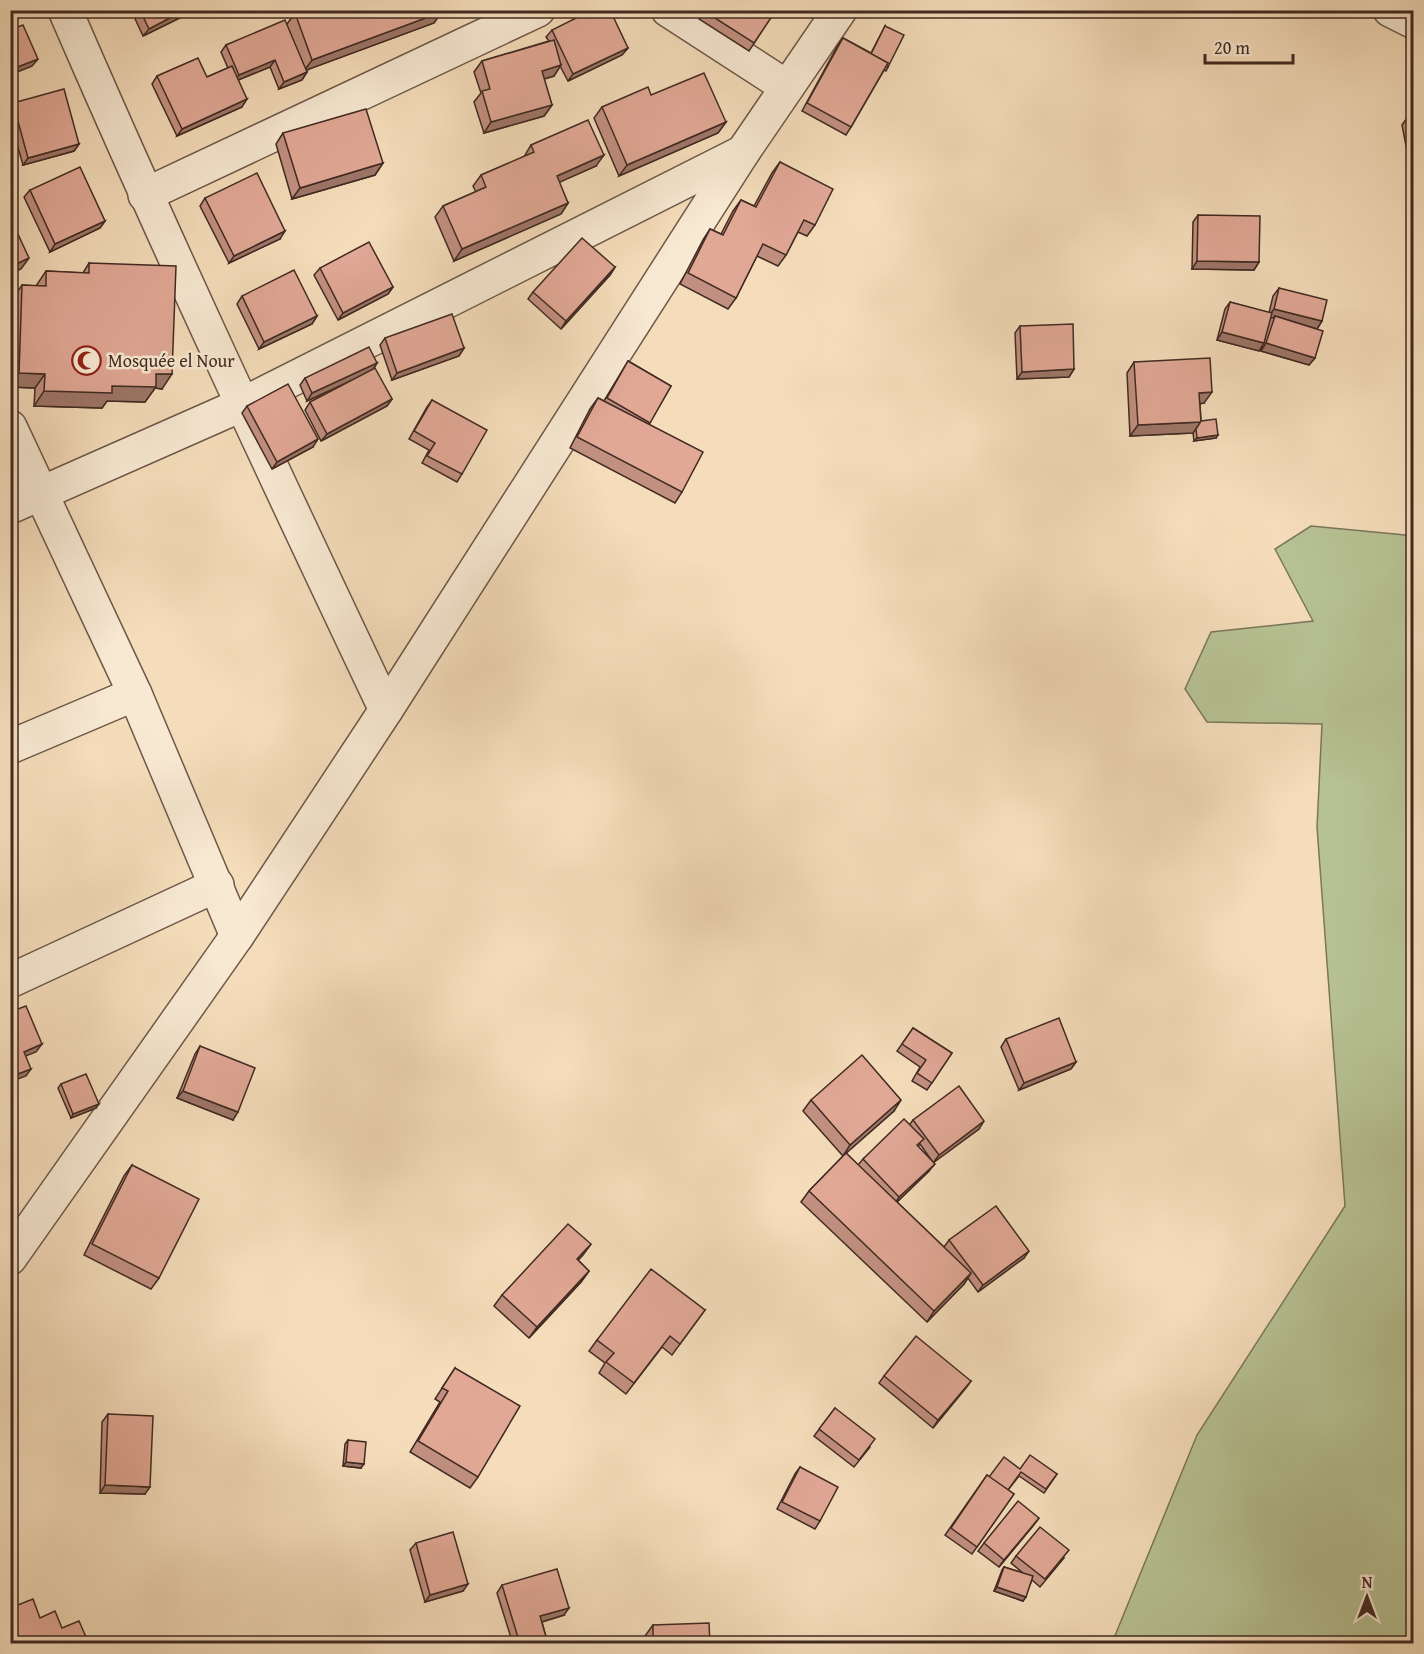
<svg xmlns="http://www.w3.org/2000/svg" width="1424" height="1654" viewBox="0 0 1424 1654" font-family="'Gentium Book Plus',serif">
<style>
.green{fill:#b7c294;stroke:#7c765b;stroke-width:1.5}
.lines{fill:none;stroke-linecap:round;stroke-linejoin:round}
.minor-casing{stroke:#6d5748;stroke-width:36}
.minor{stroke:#f8e9d3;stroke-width:33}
.wall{fill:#c29081;stroke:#402a22;stroke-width:1.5;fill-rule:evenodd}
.shaded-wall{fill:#9e7669;stroke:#402a22;stroke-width:1.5}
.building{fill:#e1a896;stroke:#402a22;stroke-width:1.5}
.labels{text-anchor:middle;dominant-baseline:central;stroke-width:5;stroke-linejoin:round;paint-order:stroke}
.poi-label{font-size:18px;fill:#402a22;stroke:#f8e9d3;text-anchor:start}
</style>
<rect width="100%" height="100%" fill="#f5ddbb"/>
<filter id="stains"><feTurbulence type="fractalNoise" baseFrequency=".00333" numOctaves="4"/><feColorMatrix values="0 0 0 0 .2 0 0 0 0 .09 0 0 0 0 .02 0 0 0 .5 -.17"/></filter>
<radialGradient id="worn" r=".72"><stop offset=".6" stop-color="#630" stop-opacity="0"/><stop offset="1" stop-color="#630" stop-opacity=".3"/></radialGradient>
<path class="green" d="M1311,526L1405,535L1413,544V1643H1112L1197,1435L1345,1206L1317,827L1322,724L1207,722L1185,689L1211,632L1313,621L1275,549Z"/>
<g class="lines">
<defs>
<g id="minor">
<path d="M65,10C167,246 276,478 386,710"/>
<path d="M668,10L787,87"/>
<path d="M1390,10L1414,22"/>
<path d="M145,195L538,10"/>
<path d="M10,427L135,694L237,936"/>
<path d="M10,507L241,405L743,152"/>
<path d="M10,747L135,694"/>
<path d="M10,981L217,885"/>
<path d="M10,1258L237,936L386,710L743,152L840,10"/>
</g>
</defs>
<use href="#minor" class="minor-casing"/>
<use href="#minor" class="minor"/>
</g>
<g class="wall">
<path d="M131,10H191L188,14L143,36Z"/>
<path d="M302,10H454L438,17L434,23L306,70L307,72L302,80L279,89L270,67L238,80L242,107L177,136L152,84L157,76L207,77L228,68L221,52L226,45L287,24L295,13Z"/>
<path d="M704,10H776L749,51L699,19Z"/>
<path d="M885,26L888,67L886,71L884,70L851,127L846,135L802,111L838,45L843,38L871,53Z"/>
<path d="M552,30L628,48L622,55L568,81L560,66L554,76L544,79L552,105L544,116L484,133L474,102L481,93L474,72L482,61L549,41L546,37Z"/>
<path d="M651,95L726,122L718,133L619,176L594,118L602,107Z"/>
<path d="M13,103L79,144L74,151L23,165L10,120V106Z"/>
<path d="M1413,113V181L1402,125L1410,114Z"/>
<path d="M283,133L383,163L375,175L292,199L276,144Z"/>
<path d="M531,145L596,166L559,182L568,203L561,214L454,261L435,217L443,206L476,192L473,186L481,175L524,157Z"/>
<path d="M780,162L815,225L807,236L798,232L786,255L778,266L757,256L736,298L728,309L680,284L703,240L710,229L721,234L733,211L741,200L754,206L772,173Z"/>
<path d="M30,190L105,221L100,228L50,252L24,197Z"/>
<path d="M205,198L280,239L229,263L200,206Z"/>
<path d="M1198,215L1259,262L1254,270L1192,269L1193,222Z"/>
<path d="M89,263L162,389L155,388L145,402L107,401L102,408L34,406L35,388L10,387L12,300L22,285L36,286L46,271L83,273Z"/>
<path d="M615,267L610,275L561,329L528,299L533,292Z"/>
<path d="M320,268L393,287L388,294L338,320L314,275Z"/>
<path d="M1279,288L1322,321L1317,329L1315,358L1309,365L1261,351L1263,346L1259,351L1217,340L1225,309L1230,302L1269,313L1273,296Z"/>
<path d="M242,296L317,316L312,324L259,349L237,304Z"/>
<path d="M1020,326L1074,369L1069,377L1017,379L1015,333Z"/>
<path d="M385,338L464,348L459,356L392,380L380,345Z"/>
<path d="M628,361L671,386L649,424L682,492L675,503L570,448L590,409L598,398L604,401Z"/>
<path d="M1134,362L1204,403L1200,404L1201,421L1216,438L1194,441L1193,433L1130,436L1127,373Z"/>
<path d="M377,363L373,369L392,399L387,406L321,441L305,410L310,402L352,380L307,401L300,385L305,378Z"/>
<path d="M432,400L462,474L457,482L422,463L429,450L409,439L427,407Z"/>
<path d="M247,406L313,447L272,469L242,413Z"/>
<path d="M913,1028L952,1053L927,1090L912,1081L920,1067L897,1051Z"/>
<path d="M1006,1039L1076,1062L1071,1069L1019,1090L1001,1047Z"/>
<path d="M200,1046L233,1120L177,1098L195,1054Z"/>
<path d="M61,1084L96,1108L71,1118L58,1088Z"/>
<path d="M811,1100L894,1111L846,1153L858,1165L863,1159L910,1124L913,1120L979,1129L934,1162L929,1171L897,1202L944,1247L949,1240L1024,1258L978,1292L968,1278L964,1284L927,1322L801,1202L809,1191L843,1156L803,1111ZM920,1144L932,1161L918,1147Z"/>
<path d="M132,1165L159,1278L151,1289L84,1255L124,1176Z"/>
<path d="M591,1244L578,1260L589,1271L581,1282L529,1338L494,1306L502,1295Z"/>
<path d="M705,1310L672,1355L662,1347L626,1394L599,1373L605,1363L589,1351L597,1340Z"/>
<path d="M455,1368L478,1477L470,1488L410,1452L440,1402L435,1399Z"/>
<path d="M884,1376L971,1381L933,1428L879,1383Z"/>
<path d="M835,1408L870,1447L854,1467L814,1436Z"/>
<path d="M108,1414L145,1494L100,1493L102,1422Z"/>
<path d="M348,1440L361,1468L343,1466L345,1444Z"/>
<path d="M800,1467L820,1521L815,1529L777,1509L795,1474Z"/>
<path d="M1020,1469L1057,1474L1044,1493L1019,1476L1008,1490L1014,1494L972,1554L945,1535L987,1475L989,1477Z"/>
<path d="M1039,1518L999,1567L978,1551L984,1543Z"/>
<path d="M416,1543L463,1591L425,1602L410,1550Z"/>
<path d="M1016,1556L1064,1558L1040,1587L1032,1580L1023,1601L994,1591L1002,1570L1004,1567L1023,1573L1011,1563Z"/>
<path d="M502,1585L564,1615L542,1622L548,1644H513L497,1593Z"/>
<path d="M653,1625L710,1644H645V1636Z"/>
</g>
<g class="shaded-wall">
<path d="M185,10H191L188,14L143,36L149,29Z"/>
<path d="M442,10H454L438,17L434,23L304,71L312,60L441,12Z"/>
<path d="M628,48L622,55L568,81L573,74Z"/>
<path d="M38,59L32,66L10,75V70Z"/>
<path d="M275,60L270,67L233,82L239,75Z"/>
<path d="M561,65L554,76L534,82L542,71Z"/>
<path d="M307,72L302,80L279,89L284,82Z"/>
<path d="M247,99L242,107L177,136L182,129Z"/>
<path d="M552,105L544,116L484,133L491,122Z"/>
<path d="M726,122L718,133L619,176L627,165Z"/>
<path d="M79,144L74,151L23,165L28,158Z"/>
<path d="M604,155L596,166L549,187L557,176Z"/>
<path d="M383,163L375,175L292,199L300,188Z"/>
<path d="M568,203L561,214L454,261L462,249Z"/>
<path d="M105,221L100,228L50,252L55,244Z"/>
<path d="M285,231L280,239L229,263L234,256Z"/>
<path d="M29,258L21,269L10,274V267Z"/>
<path d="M1197,261L1259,262L1254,270L1192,269Z"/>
<path d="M615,267L610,275L561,329L566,321Z"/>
<path d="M393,287L388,294L338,320L343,313Z"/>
<path d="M1274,309L1322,321L1317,329L1275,316L1273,318L1268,317Z"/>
<path d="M317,316L312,324L259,349L264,342Z"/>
<path d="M1222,332L1264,343L1259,351L1217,340Z"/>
<path d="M1266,343L1315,358L1309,365L1261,351Z"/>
<path d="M464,348L459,356L392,380L397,373Z"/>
<path d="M377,363L372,371L307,401L312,393Z"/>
<path d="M1074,369L1069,377L1017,379L1022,372Z"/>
<path d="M19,373L45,374L35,388L10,387V384Z"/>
<path d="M156,374H172L162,389L155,388L145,402L107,401L102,408L34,406L44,391L112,386Z"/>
<path d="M1212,392L1204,403L1191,404L1199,393Z"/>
<path d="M392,399L387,406L321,441L327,434Z"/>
<path d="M1201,422L1193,433L1130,436L1138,425Z"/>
<path d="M1218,435L1216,438L1194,441L1197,438Z"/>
<path d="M318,439L313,447L272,469L277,462Z"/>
<path d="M42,1044L36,1052L18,1059L24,1052Z"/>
<path d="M1076,1062L1071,1069L1019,1090L1024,1083Z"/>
<path d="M31,1069L26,1076L10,1082V1077Z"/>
<path d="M183,1091L238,1112L233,1120L177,1098Z"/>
<path d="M901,1100L894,1111L843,1156L850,1145Z"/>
<path d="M99,1104L96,1108L71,1118L73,1114Z"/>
<path d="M984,1121L979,1129L933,1163L939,1155Z"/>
<path d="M935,1164L929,1171L894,1205L899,1197Z"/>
<path d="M591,1244L583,1255L569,1270L577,1259Z"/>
<path d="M1029,1251L1024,1258L978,1292L983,1285Z"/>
<path d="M589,1271L581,1282L529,1338L537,1327Z"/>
<path d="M971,1273L964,1284L927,1322L934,1311Z"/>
<path d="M971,1381L966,1388L933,1428L938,1420Z"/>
<path d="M346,1462L364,1464L361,1468L343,1466Z"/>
<path d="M105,1485L150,1487L145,1494L100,1493Z"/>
<path d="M1039,1518L1033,1526L999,1567L1004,1560Z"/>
<path d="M468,1584L463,1591L425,1602L430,1595Z"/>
<path d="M997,1587L1026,1597L1023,1601L994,1591Z"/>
<path d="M569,1608L564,1615L535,1624L540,1616Z"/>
</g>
<g class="building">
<path d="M140,10H185L149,29Z"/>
<path d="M302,10H441L442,12L312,60L295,13Z"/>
<path d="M592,10H610L628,48L573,74L552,30Z"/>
<path d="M705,10H776L754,43L704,11Z"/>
<path d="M285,20L307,72L284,82L275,60L239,75L226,45Z"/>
<path d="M23,25L38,59L10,70V30Z"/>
<path d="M885,26L904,35L888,67L886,66L888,63L871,54Z"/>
<path d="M843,38L888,63L851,127L807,103Z"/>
<path d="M554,40L561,65L542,71L552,105L491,122L482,91L490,89L482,61Z"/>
<path d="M198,58L207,77L232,66L247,99L182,129L157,76Z"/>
<path d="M704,73L726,122L627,165L602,107L648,87L651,95Z"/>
<path d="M64,89L79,144L28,158L13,103Z"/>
<path d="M366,109L383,163L300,188L283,133Z"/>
<path d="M1413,113V132L1410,114Z"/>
<path d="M588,120L604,155L557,176L568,203L462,249L443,206L486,187L481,175L534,152L531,145Z"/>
<path d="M780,162L833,189L815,225L804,220L786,255L763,244L736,298L688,273L710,229L723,235L741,200L756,207Z"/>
<path d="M80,167L105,221L55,244L30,190Z"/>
<path d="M257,173L285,231L234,256L205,198Z"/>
<path d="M1198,215L1260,216L1259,262L1197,261Z"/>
<path d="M10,217L29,258L10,267Z"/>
<path d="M582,238L615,267L566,321L533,292Z"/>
<path d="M369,242L393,287L343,313L320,268Z"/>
<path d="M89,263L176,266L172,374H156V387L112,386V393L44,391L45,374L19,373L22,285L46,286V271L89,273Z"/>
<path d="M294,270L317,316L264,342L242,296Z"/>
<path d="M1279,288L1327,300L1322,321L1274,309Z"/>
<path d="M1230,302L1272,313L1264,343L1222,332Z"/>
<path d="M452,314L464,348L397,373L385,338Z"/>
<path d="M1275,316L1323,331L1315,358L1266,343Z"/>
<path d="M1073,324L1074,369L1022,372L1020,326Z"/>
<path d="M369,347L377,363L312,393L305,378Z"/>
<path d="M1210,358L1212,392L1199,393L1201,422L1138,425L1134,362Z"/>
<path d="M628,361L671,386L650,423L607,398Z"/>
<path d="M375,368L392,399L327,434L310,402Z"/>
<path d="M288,384L318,439L277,462L247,406Z"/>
<path d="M598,398L703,452L682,492L577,437Z"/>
<path d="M432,400L487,430L462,474L427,456L435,443L414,431Z"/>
<path d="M1216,419L1218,435L1197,438L1196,429L1201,421Z"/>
<path d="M26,1006L42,1044L24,1052L31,1069L10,1077V1012Z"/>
<path d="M1059,1018L1076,1062L1024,1083L1006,1039Z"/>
<path d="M913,1028L952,1053L932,1083L917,1073L926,1060L902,1044Z"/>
<path d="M200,1046L255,1068L238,1112L183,1091Z"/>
<path d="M862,1055L901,1100L850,1145L811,1100Z"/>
<path d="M86,1074L99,1104L73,1114L61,1084Z"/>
<path d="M959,1086L984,1121L939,1155L913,1120Z"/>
<path d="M904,1119L924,1139L917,1145L935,1164L899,1197L863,1159Z"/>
<path d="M846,1153L971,1273L934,1311L809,1191Z"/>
<path d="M132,1165L199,1199L159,1278L92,1244Z"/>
<path d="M996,1206L1029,1251L983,1285L949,1240Z"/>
<path d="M568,1224L591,1244L577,1259L589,1271L537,1327L502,1295Z"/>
<path d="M651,1269L705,1310L680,1344L670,1336L634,1383L606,1362L614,1353L597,1340Z"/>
<path d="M916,1336L971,1381L938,1420L884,1376Z"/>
<path d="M455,1368L520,1406L478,1477L418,1441L448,1391L442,1388Z"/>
<path d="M835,1408L875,1439L859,1460L819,1429Z"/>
<path d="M108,1414L153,1416L150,1487L105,1485Z"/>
<path d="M348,1440L366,1442L364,1464L346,1462Z"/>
<path d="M1030,1455L1057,1474L1046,1489L1021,1472L1008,1490L989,1477L1004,1457L1020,1469Z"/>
<path d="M800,1467L838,1487L820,1521L782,1502Z"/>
<path d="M987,1475L1014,1494L977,1547L951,1528Z"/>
<path d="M1018,1501L1039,1518L1004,1560L984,1543Z"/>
<path d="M1040,1527L1069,1550L1045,1579L1016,1556Z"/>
<path d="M453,1532L468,1584L430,1595L416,1543Z"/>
<path d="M1004,1567L1033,1576L1026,1597L997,1587Z"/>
<path d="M557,1569L569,1608L540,1616L548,1644H520L502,1585Z"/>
<path d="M33,1599L40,1618L55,1611L62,1628L79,1621L89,1644H10V1608Z"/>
<path d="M709,1623L710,1644H653V1625Z"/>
</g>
<defs>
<symbol id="mosque-ring" viewBox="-11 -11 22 22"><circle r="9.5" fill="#f8e9d3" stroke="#8f2418" stroke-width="1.5"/><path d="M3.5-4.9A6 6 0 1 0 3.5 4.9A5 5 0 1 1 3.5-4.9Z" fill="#8f2418"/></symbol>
</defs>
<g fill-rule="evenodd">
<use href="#mosque-ring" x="70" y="344" width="33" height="33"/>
</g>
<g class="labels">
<g class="poi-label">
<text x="108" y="360">Mosquée el Nour</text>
</g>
</g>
<rect width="1424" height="1654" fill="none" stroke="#f5ddbb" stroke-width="36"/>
<rect x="12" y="12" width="1400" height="1630" fill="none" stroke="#402a22" stroke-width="3"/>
<rect x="18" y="18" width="1388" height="1618" fill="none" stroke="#402a22" stroke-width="1.5"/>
<g transform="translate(1367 1597)" stroke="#f8e9d3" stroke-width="4.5" paint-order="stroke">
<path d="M0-4.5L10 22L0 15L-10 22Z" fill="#402a22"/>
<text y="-9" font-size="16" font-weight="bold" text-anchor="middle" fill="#402a22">N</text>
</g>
<path d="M1205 54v9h88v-9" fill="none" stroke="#402a22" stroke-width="3"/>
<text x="1214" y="54" font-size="18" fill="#402a22" stroke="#f8e9d3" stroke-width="4.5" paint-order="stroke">20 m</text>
<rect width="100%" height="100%" filter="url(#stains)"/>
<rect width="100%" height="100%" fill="url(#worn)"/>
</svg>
